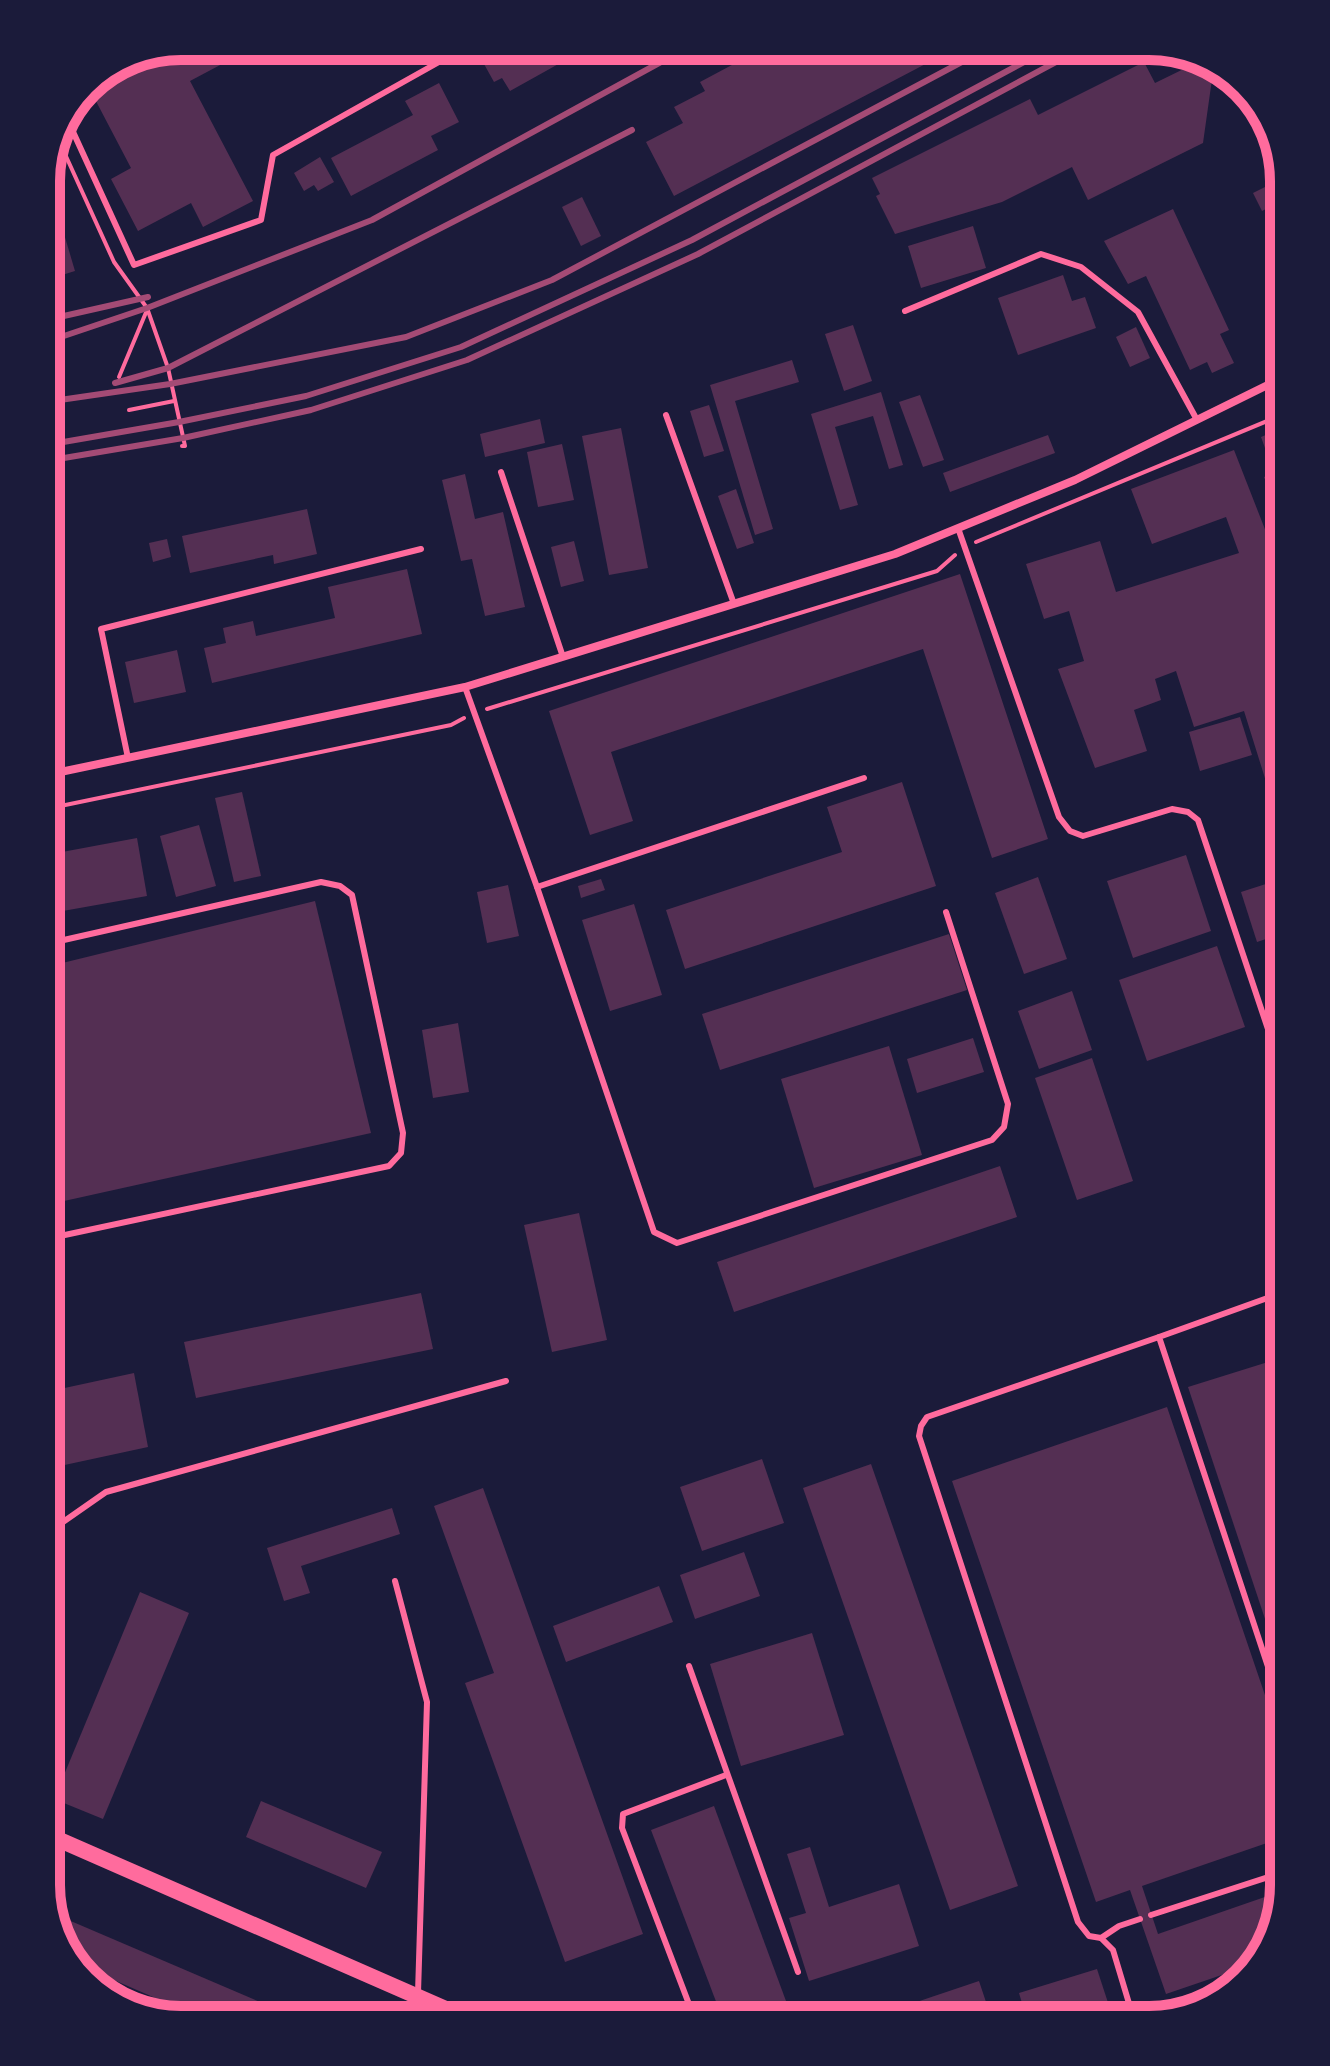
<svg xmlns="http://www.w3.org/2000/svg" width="1330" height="2066" viewBox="0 0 1330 2066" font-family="'Crimson Pro',serif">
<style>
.building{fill:#542f53}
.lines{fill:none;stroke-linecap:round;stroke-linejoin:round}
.path{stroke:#ff6b9d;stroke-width:4}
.service{stroke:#ff6b9d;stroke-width:6}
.minor{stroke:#ff6b9d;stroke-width:8}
.tertiary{stroke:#ff6b9d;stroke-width:14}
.secondary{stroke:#ff6b9d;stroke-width:16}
.rail{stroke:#a44b75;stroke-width:6}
.rim{fill:none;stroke:#ff6b9d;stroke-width:10}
</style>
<rect width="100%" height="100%" fill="#1b1b3a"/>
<g class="building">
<path d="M956,48L674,196L646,142L683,123L674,107L705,91L700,82L760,50Z"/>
<path d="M580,52L510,91L502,78L494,82L479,55L483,53Z"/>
<path d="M239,55L190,81L253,201L203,227L191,203L138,231L111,179L131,168L87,84L130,56Z"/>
<path d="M1200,61L1214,65L1203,143L1088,200L1072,167L1002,202L895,234L876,196L880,194L872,178L1030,99L1038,115L1144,62L1155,83Z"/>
<path d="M439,83L459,122L431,136L438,150L351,196L331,158L413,115L405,101Z"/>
<path d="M320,157L334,182L318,191L314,185L304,191L294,173Z"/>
<path d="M1283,178L1284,200L1262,211L1253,193Z"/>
<path d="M582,197L601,236L581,246L562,207Z"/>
<path d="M1173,209L1229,330L1220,334L1234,363L1212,373L1207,362L1190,370L1146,276L1128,284L1104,241Z"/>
<path d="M59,217L75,271L46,280V221Z"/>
<path d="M973,226L986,268L921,288L908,246Z"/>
<path d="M1063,275L1072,301L1085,297L1096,328L1018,355L998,298Z"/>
<path d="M853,325L872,381L844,391L825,334Z"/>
<path d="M1136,327L1150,358L1130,367L1116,337Z"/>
<path d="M792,360L799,382L735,401L773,529L755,535L710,385Z"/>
<path d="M881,392L903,465L889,469L873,416L835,427L858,505L840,510L811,414Z"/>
<path d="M920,395L944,460L923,467L899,402Z"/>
<path d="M709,405L724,451L704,457L690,411Z"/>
<path d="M540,419L545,443L485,457L480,434Z"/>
<path d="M1284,427V501H1283L1280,491L1273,493L1271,487L1268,488L1264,477L1274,473L1261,437Z"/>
<path d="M621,428L648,568L609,575L582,436Z"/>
<path d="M1048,435L1055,453L950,492L943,473Z"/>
<path d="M562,444L574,500L538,507L527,452Z"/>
<path d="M1234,450L1284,578L1283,836L1244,711L1194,727L1176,671L1155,679L1161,700L1134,710L1147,751L1095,768L1058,669L1084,661L1069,611L1044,619L1026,564L1100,541L1116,592L1239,553L1226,517L1152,544L1131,489Z"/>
<path d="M465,474L475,519L503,512L525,607L485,616L472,559L461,561L442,480Z"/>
<path d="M736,489L754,543L737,549L718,496Z"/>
<path d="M307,509L317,554L274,564L273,555L190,573L182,536Z"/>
<path d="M167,539L171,557L153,562L149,543Z"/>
<path d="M574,541L584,581L561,587L551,547Z"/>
<path d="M407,569L422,634L212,683L204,648L226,643L223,628L253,621L256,636L335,618L328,587Z"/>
<path d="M960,574L1048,839L992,858L923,649L611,752L633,821L590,835L549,711Z"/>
<path d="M177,650L186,692L134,703L125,662Z"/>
<path d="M1240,717L1252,755L1200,771L1189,732Z"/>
<path d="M902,782L936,886L685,969L666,910L842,852L827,807Z"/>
<path d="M242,792L261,876L234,882L215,798Z"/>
<path d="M199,825L216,886L176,897L160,836Z"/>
<path d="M137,838L147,896L46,914V855Z"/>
<path d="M1186,855L1211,931L1133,958L1107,881Z"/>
<path d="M1038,877L1067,959L1024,974L995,893Z"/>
<path d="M1284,878V933L1257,942L1241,892Z"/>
<path d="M601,879L605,890L581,898L578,886Z"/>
<path d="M508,885L519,936L487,943L477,892Z"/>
<path d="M315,901L371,1133L46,1205V967Z"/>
<path d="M634,904L662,995L610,1011L582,920Z"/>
<path d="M949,934L967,990L720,1070L702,1014Z"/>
<path d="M1217,946L1245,1027L1147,1061L1119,980Z"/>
<path d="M1072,991L1092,1050L1039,1069L1018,1011Z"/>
<path d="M458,1023L469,1092L433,1098L422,1030Z"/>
<path d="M973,1038L984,1072L917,1093L907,1059Z"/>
<path d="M889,1046L922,1155L814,1188L781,1079Z"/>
<path d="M1092,1058L1133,1181L1077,1200L1035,1078Z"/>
<path d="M1000,1166L1017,1217L734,1312L717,1262Z"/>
<path d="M579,1213L607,1340L552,1352L524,1225Z"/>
<path d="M421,1293L433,1349L196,1398L184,1342Z"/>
<path d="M1284,1357V1672L1283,1673L1188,1387Z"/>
<path d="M134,1373L148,1447L46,1469V1392Z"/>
<path d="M1167,1407L1284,1751V1837L1142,1886L1158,1934L1282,1891L1266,1953L1254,1964L1166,1994L1130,1890L1096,1902L952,1481Z"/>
<path d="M762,1459L784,1523L702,1551L680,1487Z"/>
<path d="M871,1464L1018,1886L950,1910L803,1488Z"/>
<path d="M483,1488L643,1934L565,1962L465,1683L494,1673L434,1506Z"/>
<path d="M392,1508L400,1534L301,1566L310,1593L284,1601L267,1548Z"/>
<path d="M744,1552L760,1596L695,1619L680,1575Z"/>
<path d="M659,1586L673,1622L566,1662L553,1626Z"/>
<path d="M140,1592L189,1613L103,1819L54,1799Z"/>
<path d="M812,1633L844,1735L741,1766L710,1664Z"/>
<path d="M261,1801L382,1852L366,1888L246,1837Z"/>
<path d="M714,1806L793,2020H723L651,1830Z"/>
<path d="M810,1847L829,1907L899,1884L919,1946L809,1981L789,1918L806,1913L787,1854Z"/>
<path d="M52,1913L302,2020H206L77,1964L60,1945Z"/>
<path d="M1097,1969L1113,2018L1027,2020L1019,1993Z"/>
<path d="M979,1981L992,2020H866V2019Z"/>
</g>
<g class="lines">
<g class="path">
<path d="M60,143L114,262L147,308L168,368L185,446H182"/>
<path d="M119,377L147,310"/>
<path d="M129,410L174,401"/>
<path d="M976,542L1284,414"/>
<path d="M487,709L937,571L955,555"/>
<path d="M46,809L451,725L464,718"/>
</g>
<g class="service">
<path d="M69,123L134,265L261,220L273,155L455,53"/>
<path d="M905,311L1041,254L1081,267L1138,312L1197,420"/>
<path d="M666,415L734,604"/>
<path d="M501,472L563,657"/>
<path d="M958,528L1059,817L1070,831L1083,836L1172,809L1188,812L1198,820L1284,1077"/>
<path d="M465,687L537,887L654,1232L677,1243L992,1140L1004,1127L1008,1104L946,912"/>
<path d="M128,758L101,629L421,549"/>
<path d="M537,887L864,778"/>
<path d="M46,1239L389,1166L401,1153L403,1133L352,895L340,886L321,882L46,944"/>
<path d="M46,1543L53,1529L106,1492L506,1381"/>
<path d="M395,1581L427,1702L418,1993"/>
<path d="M689,1666L798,1972"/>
<path d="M1284,1715L1159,1337L1284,1292"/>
<path d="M1151,1915L1284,1872"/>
<path d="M1101,1938L1089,1936L1078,1922L919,1436L921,1426L927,1417L1159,1337"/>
<path d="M695,2020L622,1828L623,1814L726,1775"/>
<path d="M1134,2020L1113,1950L1101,1938L1119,1926L1140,1919"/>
</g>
<path class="minor" d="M46,775L465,687L895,554L1075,480L1284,377"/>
<path class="tertiary" d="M418,1999L419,2020"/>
<path class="secondary" d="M46,1834L471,2020"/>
<g class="rail">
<path d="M46,320L148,297"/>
<path d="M46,342L147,308L372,220L681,51"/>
<path d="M115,383L168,368L632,130"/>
<path d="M46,402L170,384L406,337L552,280L988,48"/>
<path d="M46,445L179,422L306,396L461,347L692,240L1052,47"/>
<path d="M46,461L183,438L311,410L467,360L698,254L1084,47"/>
</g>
</g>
<path d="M0 0H1330V2066H0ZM181 60H1149A121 121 0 0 1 1270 181V1885A121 121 0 0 1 1149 2006H181A121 121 0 0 1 60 1885V181A121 121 0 0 1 181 60Z" fill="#1b1b3a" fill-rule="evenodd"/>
<path class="rim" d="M181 60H1149A121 121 0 0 1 1270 181V1885A121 121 0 0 1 1149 2006H181A121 121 0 0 1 60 1885V181A121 121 0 0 1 181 60Z"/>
</svg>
